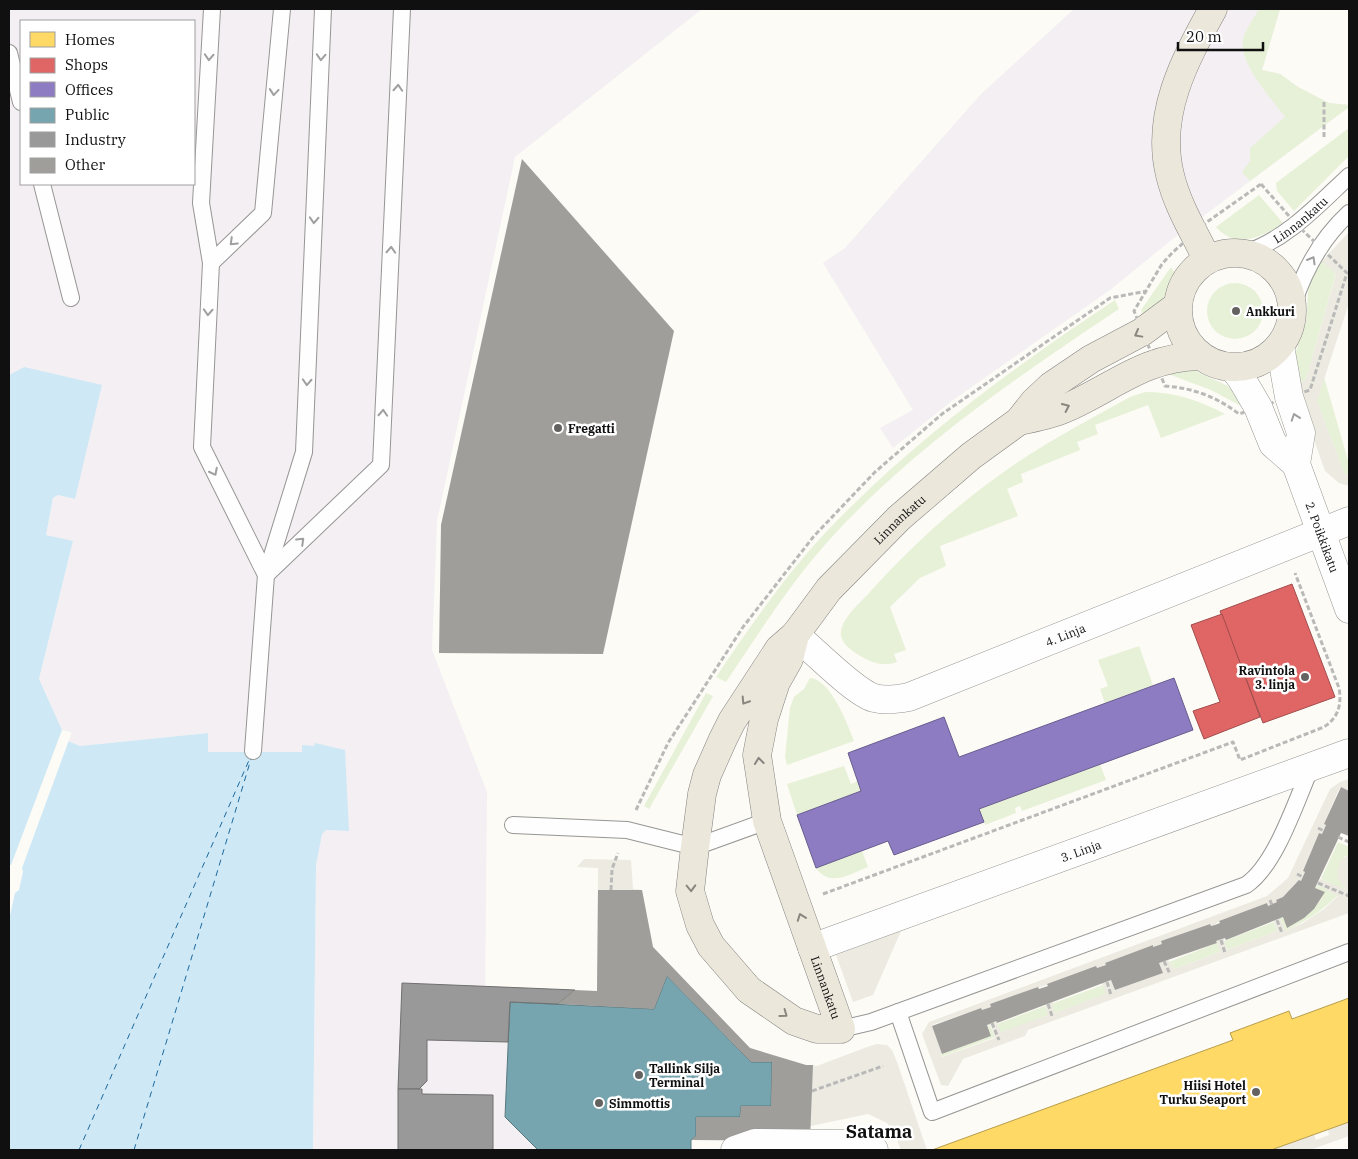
<svg xmlns="http://www.w3.org/2000/svg" width="1358" height="1159" viewBox="0 0 1358 1159" font-family="'IBM Plex Serif',serif">
<style>
.industrial{fill:#f4eff2;fill-rule:evenodd}
.green{fill:#e7f1d7}
.plaza{fill:#eceae1}
.water{fill:#cee8f5}
.pier{fill:#fcfbf6}
.homes{fill:#ffd966;stroke:#b79d4c}
.shops{fill:#e06666;stroke:#a24c4c}
.offices{fill:#8e7cc3;stroke:#685c8d}
.public{fill:#76a5af;stroke:#57787f}
.industry{fill:#999;stroke:#707070}
.lines{fill:none;stroke-linecap:round;stroke-linejoin:round}
.ferry{stroke:#1c699f;stroke-width:1;stroke-dasharray:6 5;stroke-linecap:butt}
.building{fill:#a09e9b}
.service-casing{stroke:#969694;stroke-width:18}
.minor-casing{stroke:#969694;stroke-width:29}
.primary-casing{stroke:#848381;stroke-width:29}
.path{stroke:#b9b9b8;stroke-width:3;stroke-dasharray:5 2.5;stroke-linecap:butt}
.service{stroke:#fffefe;stroke-width:16}
.minor{stroke:#fffefe;stroke-width:28}
.primary{stroke:#ece7db;stroke-width:28}
.oneway{stroke:#9f9f9f}
.oneway2{stroke:#898680}
.poi-dot{fill:#636260;stroke:#fff;stroke-width:2}
.labels{text-anchor:middle;dominant-baseline:central;stroke-width:5;stroke-linejoin:round;paint-order:stroke}
.street-label{font-size:12px;fill:#101010;stroke:#fff}
.poi-label{font-size:12px;font-weight:bold;fill:#101010;stroke:#fff;text-anchor:start}
.district-label{font-size:18px;font-weight:bold;fill:#101010;stroke:#fff}
</style>
<rect width="100%" height="100%" fill="#fcfbf6"/>
<g class="industrial">
<path d="M9,9H702L515,157L437,521L432,650L487,792L485,998L509,1039L505,1117L538,1150H313L316,865L321,834L326,830L349,831L314,746L302,752H208V733L80,746L68,741L62,730L39,679L73,542L46,535L53,498L58,495L74,499L24,367L9,375ZM21,21H194V184H21Z"/>
<path d="M1074,9H1280L1262,70L1280,74L1298,87L1329,103L1349,105V107L1174,238L1110,290L953,400L893,448L880,428L913,410L823,263L845,248L981,94Z"/>
</g>
<g class="green">
<path d="M1259,9H1280L1262,70L1280,74L1298,87L1329,103L1349,105V107L1250,181L1242,172L1250,161V148L1285,117C1272,99 1239,64 1243,40C1245,30 1254,18 1259,9Z"/>
<path d="M1349,128V156L1294,211L1277,191L1276,183Z"/>
<path d="M1259,195L1283,223C1261,237 1236,250 1216,227Z"/>
<path d="M1322,261L1336,273L1306,379L1296,388L1292,363L1306,322L1308,291L1314,273Z"/>
<path d="M1171,267L1176,275L1161,302L1145,318L1141,310Z"/>
<circle cx="1235" cy="311" r="28"/>
<path d="M1115,300L1119,309C1017,377 914,447 831,538C791,582 759,633 726,682L716,677C750,627 784,577 826,532C911,443 1012,368 1115,300Z"/>
<path d="M1189,368L1228,386L1245,404L1241,406L1211,390L1168,374Z"/>
<path d="M1324,377L1349,464V475L1344,473L1317,401Z"/>
<path d="M1145,392C1174,392 1199,400 1225,414L1161,438L1148,405L1095,425L1098,434L1077,442L1080,450L1021,474L1023,482L1007,489L1018,516L940,546L946,566L920,578L890,607L906,650L894,654L897,662C887,666 873,664 864,658C855,653 839,644 841,631C843,617 861,602 870,592C914,543 963,499 1018,462C1054,438 1092,418 1130,397Z"/>
<path d="M1139,646L1153,685L1105,703L1100,689L1108,686L1098,660Z"/>
<path d="M810,678C831,680 847,723 854,741L787,765L785,757L790,708L794,697L804,689Z"/>
<path d="M706,693L713,696L649,809L644,806Z"/>
<path d="M1100,764L1106,780L1022,811L1020,806L1015,808L1016,813L985,825L979,809Z"/>
<path d="M844,766L851,784L858,781L861,791L797,815L787,784Z"/>
<path d="M1338,842L1349,847V854L1344,857V890L1321,879Z"/>
<path d="M862,851L868,867C850,874 830,888 816,868Z"/>
<path d="M1317,885L1338,895C1322,911 1305,922 1285,931L1280,918L1283,917L1287,928C1304,919 1316,909 1325,892L1315,888Z"/>
<path d="M1274,922L1277,931L1227,950L1224,941Z"/>
<path d="M1217,943L1220,952L1174,969L1169,962Z"/>
<path d="M1103,985L1106,994L1055,1013L1051,1004Z"/>
<path d="M1045,1006L1049,1015L1001,1033L997,1024Z"/>
<path d="M990,1025L995,1037L941,1057L940,1055L991,1036L988,1026Z"/>
</g>
<g class="plaza">
<path d="M1349,232V303L1317,401L1344,473L1349,475V486L1339,483L1325,471L1296,388L1306,379L1336,274L1322,261Z"/>
<path d="M1349,779V791L1340,787L1324,824L1326,825L1322,834L1319,833L1303,871L1305,872L1301,881L1283,897L1276,900L1277,902L1268,906L1267,903L1219,921L1215,925L1211,926L1209,924L1162,941V944L1153,947V945L1105,963L1106,965L990,1004L991,1007L982,1010L981,1008L932,1025L942,1054L940,1055L942,1057L995,1038L991,1025H987L996,1021L1001,1032L1048,1015L1045,1004L1054,1001L1052,1004L1055,1013L1105,994L1102,983L1111,980L1115,990L1163,973L1159,963L1168,960L1174,969L1220,952L1216,941L1225,938L1224,941L1227,950L1277,931L1274,921L1280,918L1285,931L1303,923L1324,909L1338,896L1317,885L1320,879L1345,889L1338,879L1337,872L1340,861L1349,854V913L1028,1030L1025,1036L963,1059L948,1086L941,1085L922,1034L929,1022L1267,896L1288,878L1330,789L1340,782Z"/>
<path d="M584,859L631,860L633,889L642,890L653,947L750,1048L806,1065L817,1066L867,1047L877,1044L887,1045L892,1050L897,1062L927,1150H901L893,1130L887,1123L868,1114L811,1126L741,1125L654,1009L597,1006L598,868L577,867Z"/>
<path d="M901,931L873,995L853,1002L836,955Z"/>
<path d="M1349,1122V1136L1310,1150H1271L1314,1135L1316,1140L1329,1135L1328,1130Z"/>
</g>
<path class="water" d="M24,367L102,385L75,499L58,495L53,498L46,535L73,541L39,679L62,730L72,732L68,741L80,746L208,733V752H302V745L314,746L315,743L345,750L349,831L326,830L322,834L316,865L313,1150H9V375Z"/>
<path class="pier" d="M62,730L72,732L22,868L23,872L19,890L15,893L9,920V865H11Z"/>
<path class="homes" d="M1349,998V1122L1271,1150H932L1233,1040L1230,1033L1289,1011L1292,1019Z"/>
<g class="shops">
<path d="M1292,584L1335,697L1263,723L1220,611Z"/>
<path d="M1222,614L1260,717L1204,739L1193,711L1220,702L1191,625Z"/>
</g>
<path class="offices" d="M1174,678L1193,730L979,809L984,822L894,855L888,841L816,868L797,815L861,791L848,753L944,717L959,757Z"/>
<path class="public" d="M667,976L751,1062H772L771,1106H741L740,1117H696V1136L691,1140V1150H538L505,1117L510,1002L654,1009Z"/>
<g class="industry">
<path d="M402,983L575,990L558,1004L510,1002L508,1042L427,1040V1081L419,1089H398Z"/>
<path d="M398,1089H422V1094L493,1095V1150H398Z"/>
</g>
<g class="lines">
<g class="ferry">
<path d="M79,1150L250,758"/>
<path d="M134,1150L251,759"/>
</g>
</g>
<g class="building">
<path d="M522,159L674,331L603,654L439,653L441,525Z"/>
<path d="M1341,787L1349,791V836L1341,833L1315,888L1325,892L1314,909L1304,918L1287,928L1283,917L1226,940L1225,938L1216,941L1217,943L1159,963L1163,973L1115,990L1111,980L997,1023L996,1021L992,1023L987,1025L991,1036L942,1054L932,1026L981,1008L982,1010L991,1007L990,1004L1038,987L1039,989L1048,986L1047,984L1096,966L1097,968L1106,965L1105,963L1153,945V947L1162,944L1161,941L1210,924L1211,926L1215,925L1220,923L1219,921L1267,903L1268,906L1277,902L1276,900L1283,897L1299,880L1301,881L1305,872L1303,871L1319,833L1322,834L1326,825L1324,824Z"/>
<path d="M598,890H642L653,947L750,1048L806,1065H813L810,1141L691,1140L696,1136V1117H740L741,1106H771L772,1062H751L667,976L654,1009L558,1004L575,990L597,991Z"/>
</g>
<g class="lines">
<defs>
<g id="service">
<path d="M212,9L201,203L211,263L202,447L266,575"/>
<path d="M9,53L21,102"/>
<path d="M42,184L71,298"/>
<path id="s1" d="M1245,253C1287,239 1317,206 1349,176"/>
<path d="M211,263L263,213L282,9"/>
<path d="M1293,305C1304,270 1322,238 1349,213"/>
<path d="M268,573L381,465L402,9"/>
<path d="M253,751L266,575L304,452L323,9"/>
<path d="M513,825L627,830L695,847L767,821"/>
<path d="M898,1012L932,1112L1349,952"/>
<path d="M841,1029L871,1022L1246,885C1276,865 1296,801 1311,767"/>
</g>
<g id="minor">
<path id="s2" d="M1280,346L1289,397L1301,433L1296,464L1349,609"/>
<path d="M1233,368L1241,378L1258,407L1273,444L1296,464"/>
<path id="s3" d="M795,635C814,650 854,692 874,698C886,701 897,699 909,697L1349,521"/>
<path id="s4" d="M812,948L1349,753"/>
<path d="M735,1150L755,1143L850,1144L874,1150"/>
</g>
<g id="primary">
<circle cx="1235" cy="310" r="57"/>
<path d="M1207,259C1194,232 1177,205 1170,175C1155,114 1185,60 1213,9"/>
<path d="M1019,421C1035,418 1050,415 1064,409C1113,388 1143,357 1200,356"/>
<path id="s5" d="M795,635L789,659L776,682L764,719L757,755L767,821L841,1029H817L794,1021L749,990L711,946L700,925L690,891L695,847L702,794L707,775L723,739L732,721L779,649L795,635L829,589L899,518L971,456L1019,421L1034,402L1051,386L1091,359L1142,332L1177,306"/>
</g>
</defs>
<use href="#service" class="service-casing"/>
<use href="#minor" class="minor-casing"/>
<use href="#primary" class="primary-casing"/>
<g class="path">
<path d="M1324,137V101"/>
<path d="M1261,184L1296,224L1347,273L1310,390L1239,414C1217,397 1193,388 1165,386L1134,311L1162,264L1173,252L1207,222Z"/>
<path d="M636,810L668,743L743,627L814,536L875,472L942,414L1110,298L1147,291"/>
<path d="M1318,828L1324,831"/>
<path d="M1338,837L1349,842"/>
<path d="M1297,874L1303,877"/>
<path d="M1318,883L1349,896"/>
<path d="M611,890L612,869L618,853"/>
<path d="M823,894L1233,742L1240,760L1324,727C1338,718 1342,705 1339,688L1295,573"/>
<path d="M1270,900L1272,905"/>
<path d="M1277,920L1282,933"/>
<path d="M1221,940L1225,953"/>
<path d="M1164,961L1170,974"/>
<path d="M1107,982L1111,995"/>
<path d="M1048,1004L1052,1016"/>
<path d="M992,1023L999,1040"/>
<path d="M812,1091L883,1066"/>
</g>
<use href="#service" class="service"/>
<use href="#minor" class="minor"/>
<use href="#primary" class="primary"/>
</g>
<defs><path id="oneway-chevron" d="M-2-3.5L2.5 0L-2 3.5" fill="none" stroke-width="1.6" stroke-linecap="round" stroke-linejoin="round" transform="scale(1.25)"/></defs>
<g class="oneway">
<use href="#oneway-chevron" transform="translate(209 57) rotate(93)"/>
<use href="#oneway-chevron" transform="translate(321 57) rotate(93)"/>
<use href="#oneway-chevron" transform="translate(398 88) rotate(-87)"/>
<use href="#oneway-chevron" transform="translate(274 92) rotate(95)"/>
<use href="#oneway-chevron" transform="translate(314 220) rotate(93)"/>
<use href="#oneway-chevron" transform="translate(233 242) rotate(136)"/>
<use href="#oneway-chevron" transform="translate(391 250) rotate(-87)"/>
<use href="#oneway-chevron" transform="translate(1312 260) rotate(-60)"/>
<use href="#oneway-chevron" transform="translate(208 312) rotate(93)"/>
<use href="#oneway-chevron" transform="translate(307 382) rotate(93)"/>
<use href="#oneway-chevron" transform="translate(383 413) rotate(-87)"/>
<use href="#oneway-chevron" transform="translate(1295 417) rotate(-109)"/>
<use href="#oneway-chevron" transform="translate(214 472) rotate(63)"/>
<use href="#oneway-chevron" transform="translate(301 541) rotate(-44)"/>
</g>
<g class="oneway2">
<use href="#oneway-chevron" transform="translate(1138 334) rotate(151)"/>
<use href="#oneway-chevron" transform="translate(1066 407) rotate(-25)"/>
<use href="#oneway-chevron" transform="translate(745 701) rotate(123)"/>
<use href="#oneway-chevron" transform="translate(759 761) rotate(-96)"/>
<use href="#oneway-chevron" transform="translate(691 888) rotate(88)"/>
<use href="#oneway-chevron" transform="translate(801 917) rotate(-110)"/>
<use href="#oneway-chevron" transform="translate(784 1014) rotate(36)"/>
</g>
<g class="poi-dot">
<circle cx="1236" cy="311" r="5"/>
<circle cx="558" cy="428" r="5"/>
<circle cx="1305" cy="677" r="5"/>
<circle cx="639" cy="1075" r="5"/>
<circle cx="1256" cy="1092" r="5"/>
<circle cx="599" cy="1103" r="5"/>
</g>
<g class="labels">
<g class="street-label">
<text stroke="none"><textPath href="#s1" startOffset="65">Linnankatu</textPath></text>
<text stroke="none"><textPath href="#s5" startOffset="1075">Linnankatu</textPath></text>
<text stroke="none"><textPath href="#s2" startOffset="199">2. Poikkikatu</textPath></text>
<text stroke="none"><textPath href="#s3" startOffset="305">4. Linja</textPath></text>
<text stroke="none"><textPath href="#s4" startOffset="286">3. Linja</textPath></text>
<text stroke="none"><textPath href="#s5" startOffset="370">Linnankatu</textPath></text>
</g>
<g class="poi-label">
<text x="1246" y="311">Ankkuri</text>
<text x="568" y="428">Fregatti</text>
<text x="1295" y="670" text-anchor="end">Ravintola<tspan x="1295" dy="14">3. linja</tspan></text>
<text x="649" y="1068">Tallink Silja<tspan x="649" dy="14">Terminal</tspan></text>
<text x="1246" y="1085" text-anchor="end">Hiisi Hotel<tspan x="1246" dy="14">Turku Seaport</tspan></text>
<text x="609" y="1103">Simmottis</text>
</g>
<g class="district-label">
<text x="879" y="1131">Satama</text>
</g>
</g>
<rect width="1358" height="1159" fill="none" stroke="#101010" stroke-width="20"/>
<rect x="20" y="20" width="175" height="165" fill="#ffffff" stroke="#9f9f9f"/>
<rect x="30" y="32" width="25" height="15" fill="#ffd966" stroke="#9f9f9f"/>
<text x="65" y="45" font-size="15" fill="#101010">Homes</text>
<rect x="30" y="58" width="25" height="15" fill="#e06666" stroke="#9f9f9f"/>
<text x="65" y="70" font-size="15" fill="#101010">Shops</text>
<rect x="30" y="82" width="25" height="15" fill="#8e7cc3" stroke="#9f9f9f"/>
<text x="65" y="95" font-size="15" fill="#101010">Offices</text>
<rect x="30" y="108" width="25" height="15" fill="#76a5af" stroke="#9f9f9f"/>
<text x="65" y="120" font-size="15" fill="#101010">Public</text>
<rect x="30" y="132" width="25" height="15" fill="#999999" stroke="#9f9f9f"/>
<text x="65" y="145" font-size="15" fill="#101010">Industry</text>
<rect x="30" y="158" width="25" height="15" fill="#a09e9b" stroke="#9f9f9f"/>
<text x="65" y="170" font-size="15" fill="#101010">Other</text>
<path d="M1178 42v8h85v-8" fill="none" stroke="#101010" stroke-width="2.5"/>
<text x="1186" y="42" font-size="15" fill="#101010" stroke="#ffffff" stroke-width="4" paint-order="stroke">20 m</text>
</svg>
